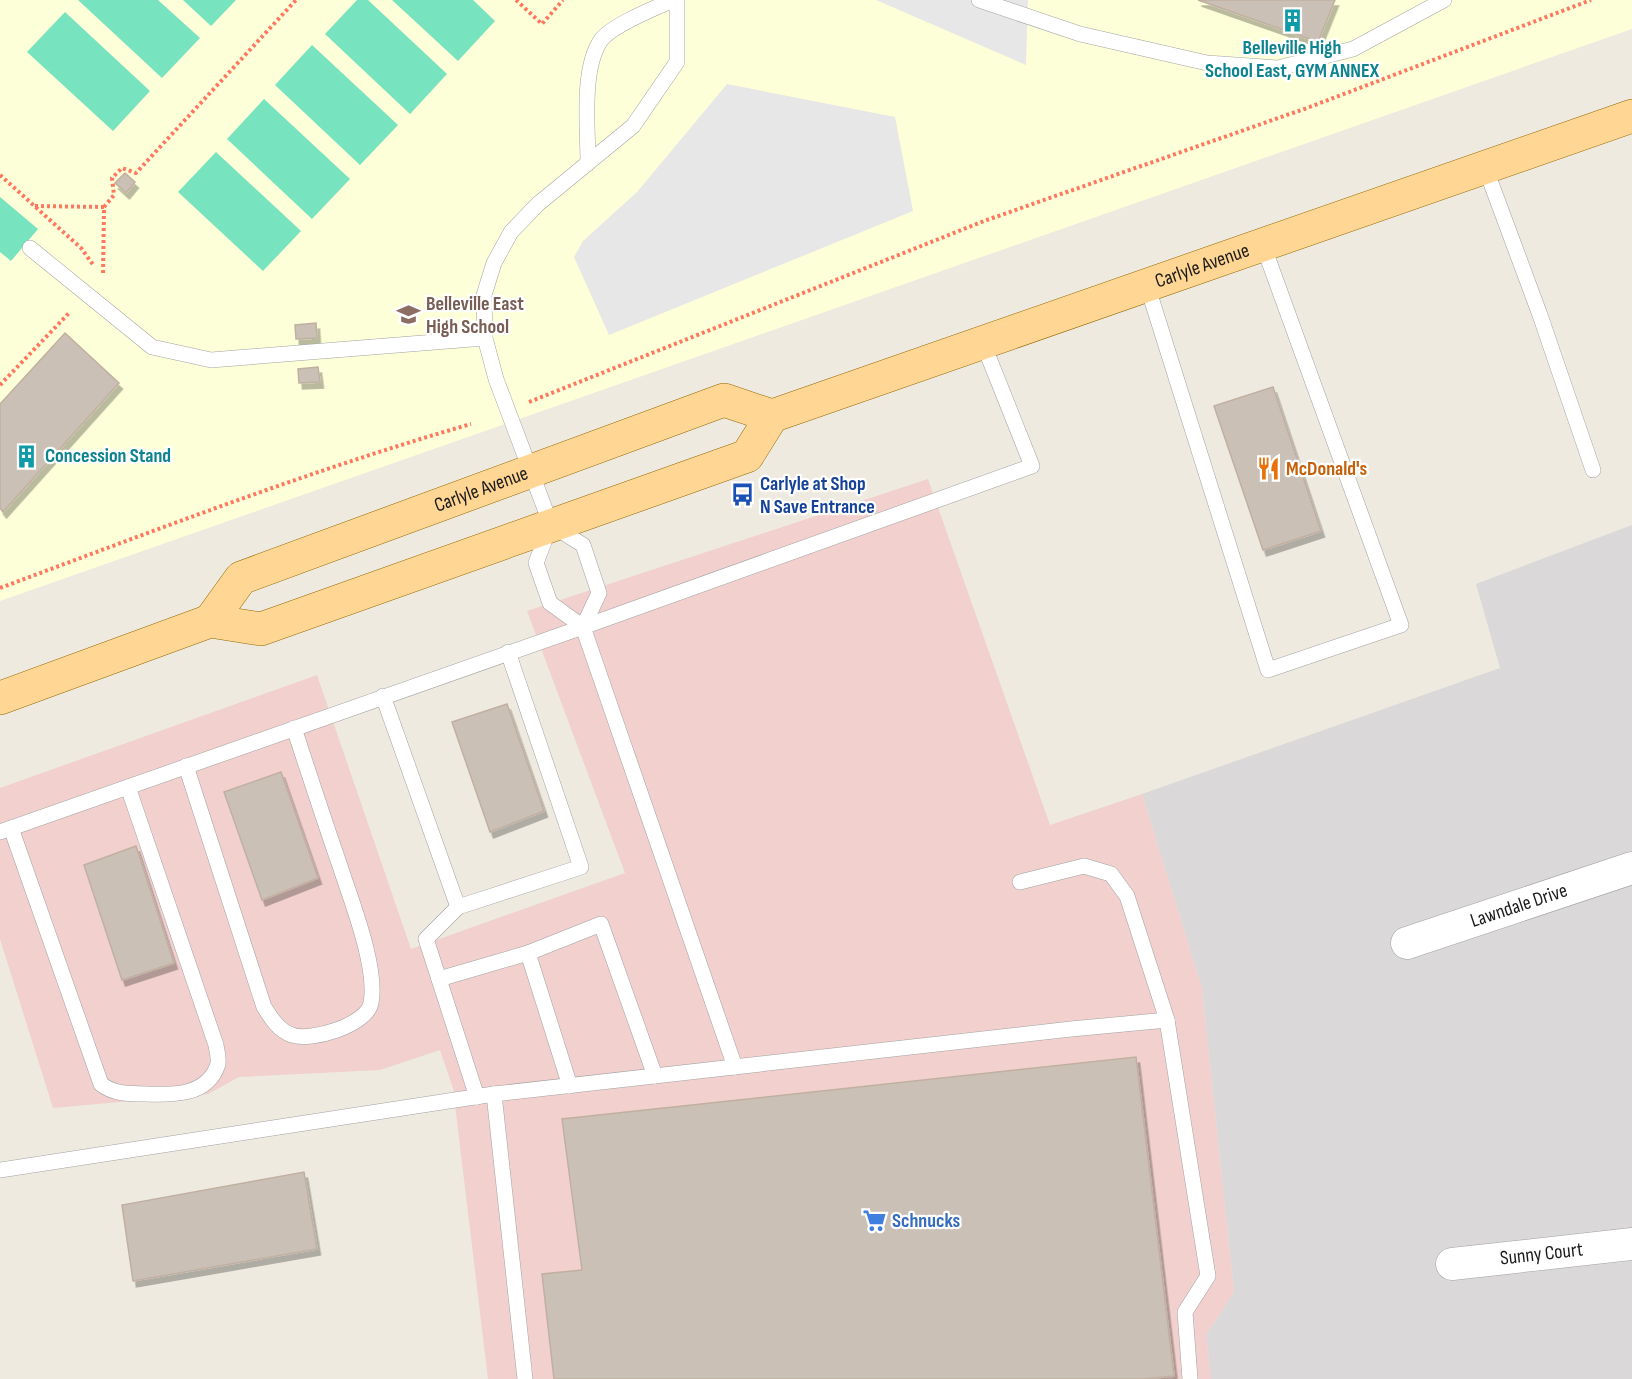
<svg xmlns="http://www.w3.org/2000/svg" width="1632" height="1379" viewBox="0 0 1632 1379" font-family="'Sofia Sans Condensed',sans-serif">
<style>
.residential{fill:#dad8d8}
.commercial{fill:#f1d0cd}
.education{fill:#fdffd8}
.pitch{fill:#77e4bf}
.parking{fill:#e7e7e7}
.building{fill:#cac0b6;stroke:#c1b0a1;stroke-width:1.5;filter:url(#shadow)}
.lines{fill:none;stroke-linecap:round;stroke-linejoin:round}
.lane-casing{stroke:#a2a2a2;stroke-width:16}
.street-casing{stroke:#a2a2a2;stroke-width:33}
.primary-casing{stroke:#936900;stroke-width:34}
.path{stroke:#ff7760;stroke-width:4;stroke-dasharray:3 3;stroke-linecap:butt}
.lane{stroke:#fff;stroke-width:15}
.street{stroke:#fff;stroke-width:32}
.primary{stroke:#ffd694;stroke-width:33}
.labels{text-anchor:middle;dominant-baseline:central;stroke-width:4.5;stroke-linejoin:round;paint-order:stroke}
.culture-label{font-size:20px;font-weight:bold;fill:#0d838f;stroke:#fff}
.street-label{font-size:20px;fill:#1b1b1b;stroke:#fff}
.education-label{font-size:20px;font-weight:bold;fill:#785e54;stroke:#fff;text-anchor:start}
.food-label{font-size:20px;font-weight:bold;fill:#c56008;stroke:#fff;text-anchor:start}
.transit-label{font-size:20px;font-weight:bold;fill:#164399;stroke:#fff;text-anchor:start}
.shop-label{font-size:20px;font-weight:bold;fill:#366cbe;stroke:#fff;text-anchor:start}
</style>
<defs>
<filter id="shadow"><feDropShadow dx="3.5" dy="6" stdDeviation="0" flood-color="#0004"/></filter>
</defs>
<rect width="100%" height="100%" fill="#eeeae0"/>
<path class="residential" d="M1632,525V1379H1211L1206,1335L1234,1292L1202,988L1142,794L1500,668L1476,584Z"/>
<path class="commercial" d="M928,479L1050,825L1142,794L1202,988L1234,1292L1206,1335L1211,1379H488L453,1088L440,1050L380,1070L239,1077L208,1094L53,1108L0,939V788L317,675L411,949L625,873L527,611Z"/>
<path class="education" d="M0,0H1632V29L0,601Z"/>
<g class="pitch">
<path d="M78,0H158L200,38L162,78Z"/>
<path d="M183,0H236L211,26Z"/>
<path d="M357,0H368L447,74L410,114L325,34Z"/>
<path d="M392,0H473L495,21L458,61Z"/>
<path d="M65,12L150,91L113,131L27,52Z"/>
<path d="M312,45L398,125L360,165L275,85Z"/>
<path d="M264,99L350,179L312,219L227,139Z"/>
<path d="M216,152L301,231L263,271L178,192Z"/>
<path d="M0,197L38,229L11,261L0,252Z"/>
</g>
<g class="parking">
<path d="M876,0H1028L1026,65Z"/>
<path d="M727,84L895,117L913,211L609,335L574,257L583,241L637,192Z"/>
</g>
<g class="building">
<path d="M1198,0H1335L1318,42Z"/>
<path d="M125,173L135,182L126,193L115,183Z"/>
<path d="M316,323L317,338L296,339L295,325Z"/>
<path d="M65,333L119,383L3,512L0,508V404Z"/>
<path d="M318,367L320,382L299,383L298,369Z"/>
<path d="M1273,387L1321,531L1263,550L1214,406Z"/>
<path d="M507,704L544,811L490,832L452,722Z"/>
<path d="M281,772L318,878L262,900L224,792Z"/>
<path d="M136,846L174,963L122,980L84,865Z"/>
<path d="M1136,1057L1174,1376L1143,1379H554L542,1274L582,1270L562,1119Z"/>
<path d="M304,1172L317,1249L133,1281L122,1205Z"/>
</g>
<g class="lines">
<defs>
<g id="lane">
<path d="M979,0L1080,34L1207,63L1278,68L1353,49L1444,0"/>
<path d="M588,163C588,129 581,69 601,40C612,25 655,8 673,0"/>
<path d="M1485,167L1540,315L1593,470"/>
<path d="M30,248L152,347L211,360L485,338"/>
<path d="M1147,285L1268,670L1401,625L1263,245"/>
<path d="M549,529L536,563L550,603L583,627L735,1067"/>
<path d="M583,627L599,593L583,545L551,525L496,379L485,338L484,295L494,263L511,232L538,204L633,126L677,62V0"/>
<path d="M383,696L458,907L581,867L508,652"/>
<path d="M186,766L264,1007C271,1018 279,1031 292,1035C311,1042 367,1025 371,1003C378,968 351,900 340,866C324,820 309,774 294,728"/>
<path d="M11,828L101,1084C113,1094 130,1094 146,1094C173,1095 208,1096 218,1064C219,1059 217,1051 216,1045L128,787"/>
<path d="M0,832L583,627L1032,466L983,343"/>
<path d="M1020,882L1084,866L1111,874L1127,896L1167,1020"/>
<path d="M458,907L426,939L477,1097"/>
<path d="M439,979L528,953"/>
<path d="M570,1086L528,953L601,924L655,1076"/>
<path d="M494,1094L525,1379"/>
<path d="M0,1170L494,1094L1071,1029L1167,1020L1208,1276L1185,1312L1190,1379"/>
</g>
<g id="street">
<path id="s1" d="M1407,943L1632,868"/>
<path id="s2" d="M1452,1264L1632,1244"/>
</g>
<g id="primary">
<path id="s3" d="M210,621L241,578L724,400L772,416L1632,116"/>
<path d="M0,698L210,621L261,629L747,456L772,416"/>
</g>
</defs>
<use href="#lane" class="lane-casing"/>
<use href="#street" class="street-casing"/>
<use href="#primary" class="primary-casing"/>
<g class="path">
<path d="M516,0L542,24L563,0"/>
<path d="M0,175L81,248L94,266"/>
<path d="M35,206L104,207L103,276"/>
<path d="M104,207L114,195L112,178L122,168L136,173L296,0"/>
<path d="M0,385L70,312"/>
<path d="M529,402L984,221L1307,108L1591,0"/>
<path d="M0,588C156,530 311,470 471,424"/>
</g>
<use href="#lane" class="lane"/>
<use href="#street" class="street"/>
<use href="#primary" class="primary"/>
</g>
<defs>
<symbol id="building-bare" viewBox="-9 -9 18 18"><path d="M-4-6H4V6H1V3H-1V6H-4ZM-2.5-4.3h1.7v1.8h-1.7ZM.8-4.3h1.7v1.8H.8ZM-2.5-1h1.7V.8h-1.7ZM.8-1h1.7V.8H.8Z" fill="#0f9aa8" stroke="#fff" stroke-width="2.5" paint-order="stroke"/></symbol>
<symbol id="school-bare" viewBox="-9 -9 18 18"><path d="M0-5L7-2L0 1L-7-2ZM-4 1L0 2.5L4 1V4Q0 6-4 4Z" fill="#8d6e63" stroke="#fff" stroke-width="2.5" paint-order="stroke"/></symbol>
<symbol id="restaurant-bare" viewBox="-9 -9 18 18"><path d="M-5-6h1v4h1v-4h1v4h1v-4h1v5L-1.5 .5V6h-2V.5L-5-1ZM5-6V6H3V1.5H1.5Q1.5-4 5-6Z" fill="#e8710a" stroke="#fff" stroke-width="2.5" paint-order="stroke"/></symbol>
<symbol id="bus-bare" viewBox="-9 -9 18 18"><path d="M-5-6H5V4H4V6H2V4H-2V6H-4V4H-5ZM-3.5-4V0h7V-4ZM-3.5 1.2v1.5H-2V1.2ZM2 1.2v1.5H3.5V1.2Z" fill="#1a4fb4" stroke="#fff" stroke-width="2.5" paint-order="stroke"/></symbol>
<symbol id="supermarket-bare" viewBox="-9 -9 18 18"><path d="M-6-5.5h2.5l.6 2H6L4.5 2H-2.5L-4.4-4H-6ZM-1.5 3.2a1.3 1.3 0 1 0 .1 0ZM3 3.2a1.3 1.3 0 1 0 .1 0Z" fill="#3f7fe0" stroke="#fff" stroke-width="2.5" paint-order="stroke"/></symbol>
</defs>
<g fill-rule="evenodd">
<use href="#building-bare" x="1276" y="4" width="33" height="33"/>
<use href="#school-bare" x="392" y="298" width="33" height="33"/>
<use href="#building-bare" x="10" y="440" width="33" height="33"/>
<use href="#restaurant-bare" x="1252" y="452" width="33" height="33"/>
<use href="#bus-bare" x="726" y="478" width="33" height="33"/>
<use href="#supermarket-bare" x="858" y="1204" width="33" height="33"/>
</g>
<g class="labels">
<g class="culture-label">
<text x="1292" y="48">Belleville High<tspan x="1292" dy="23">School East, GYM ANNEX</tspan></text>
<text x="45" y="456" text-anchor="start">Concession Stand</text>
</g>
<g class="street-label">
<text stroke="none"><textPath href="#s3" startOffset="1074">Carlyle Avenue</textPath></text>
<text stroke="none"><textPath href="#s3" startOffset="309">Carlyle Avenue</textPath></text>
<text stroke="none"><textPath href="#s1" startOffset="118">Lawndale Drive</textPath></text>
<text stroke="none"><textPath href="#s2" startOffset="90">Sunny Court</textPath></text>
</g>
<g class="education-label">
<text x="426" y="304">Belleville East<tspan x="426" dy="23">High School</tspan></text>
</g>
<g class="food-label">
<text x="1286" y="469">McDonald's</text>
</g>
<g class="transit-label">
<text x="760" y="484">Carlyle at Shop<tspan x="760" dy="23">N Save Entrance</tspan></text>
</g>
<g class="shop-label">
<text x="892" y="1221">Schnucks</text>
</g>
</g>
</svg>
